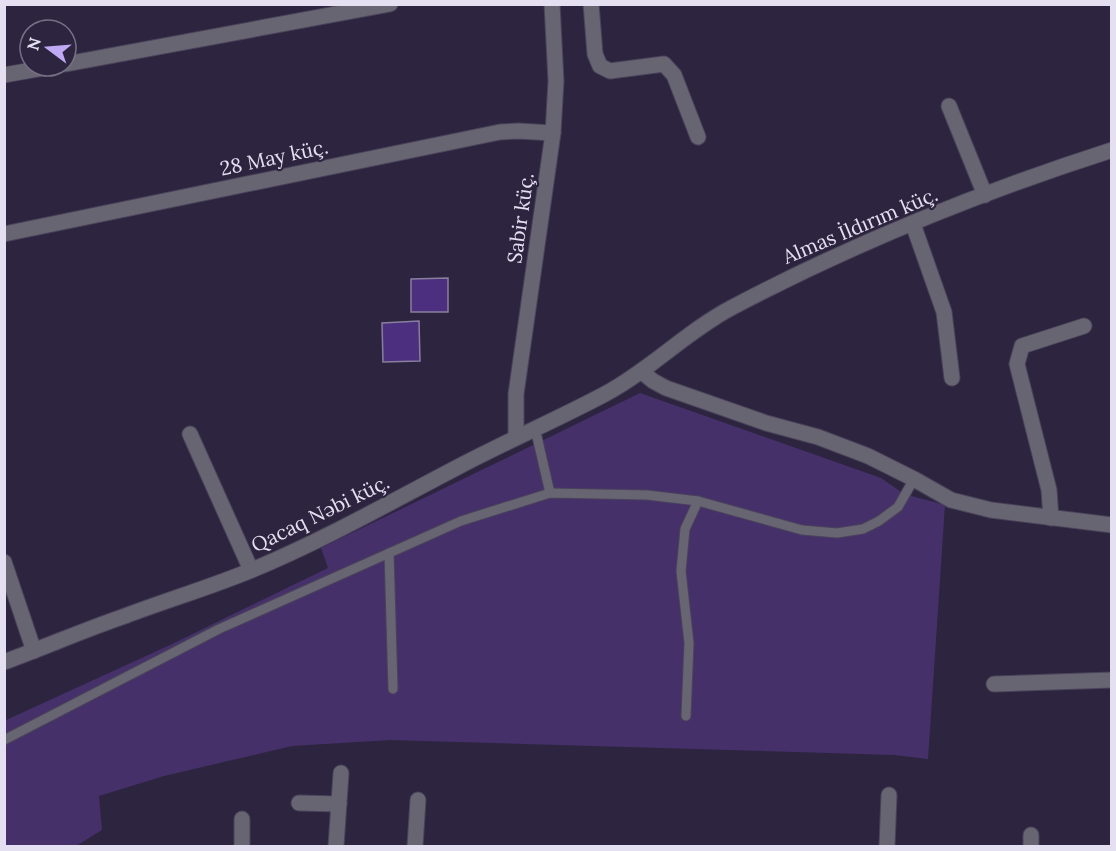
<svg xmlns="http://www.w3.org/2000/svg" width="1116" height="851" viewBox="0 0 1116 851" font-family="Lora,serif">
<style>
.green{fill:#45306a}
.building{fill:#4d2f7f;stroke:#887f9e;stroke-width:1.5}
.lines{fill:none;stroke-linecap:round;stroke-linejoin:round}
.service-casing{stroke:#4a435b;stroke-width:11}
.minor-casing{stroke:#4a435b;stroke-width:17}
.tertiary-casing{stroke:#4a435b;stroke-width:17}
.service{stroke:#686572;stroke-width:9}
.minor{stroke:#686572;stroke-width:15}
.tertiary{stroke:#686572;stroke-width:15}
.labels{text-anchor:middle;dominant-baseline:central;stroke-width:4.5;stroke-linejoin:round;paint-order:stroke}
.street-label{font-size:20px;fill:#e4e0f1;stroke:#2d253f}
</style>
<rect width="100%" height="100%" fill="#2d253f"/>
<path class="green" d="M640,393L881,478L904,494L945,505L928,759L895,755L390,740L292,746L164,776L99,796L102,830L76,846H5L4,721L170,645L328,568L321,548Z"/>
<g class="building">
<path d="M448,278V312H411V279Z"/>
<path d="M419,321L420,361L383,362L382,323Z"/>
</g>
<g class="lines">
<defs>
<g id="service">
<path d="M535,428L550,493"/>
<path d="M389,553L393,689"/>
<path d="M686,716L689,643L681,571L685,529L698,501"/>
<path d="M4,740L219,629L461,521L550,493L647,495L698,501L802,530L837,533L863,529L879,521L898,507L914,479"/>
</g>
<g id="minor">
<path d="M591,4L595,54L600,66L610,71L664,64L674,75L698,137"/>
<path d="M66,64L390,4"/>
<path d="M4,75L55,66"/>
<path d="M949,106L985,195"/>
<path d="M913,224L944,312L952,378"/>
<path d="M4,234L500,132L519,131L553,133"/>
<path d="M641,371L653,381L666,388L766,423L818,437L868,456L914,479L951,500L991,510L1112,525"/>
<path d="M190,434L251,570"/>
<path d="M516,437V394L553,133L556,81L552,4"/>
<path d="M1051,518L1049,490L1017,364L1022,346L1084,326"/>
<path d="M4,562L34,651"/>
<path d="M994,684L1112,680"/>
<path d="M299,803L339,804"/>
<path d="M242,846V819"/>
<path d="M336,846L341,773"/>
<path d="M415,846L418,800"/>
<path d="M887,846L889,795"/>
<path d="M1031,846V835"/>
</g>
<path id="tertiary" d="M4,662C45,647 84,630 125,616C167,600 211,587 252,570C322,541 389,503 456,468C505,442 556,420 605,394C650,370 686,332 731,308C850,245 984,191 1112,150"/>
</defs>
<use href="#service" class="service-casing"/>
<use href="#minor" class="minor-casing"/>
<use href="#tertiary" class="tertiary-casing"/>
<use href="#service" class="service"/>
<use href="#minor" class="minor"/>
<use href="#tertiary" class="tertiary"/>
</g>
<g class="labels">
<g class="street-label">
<text transform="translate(274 157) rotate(-12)">28 May küç.</text>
<text transform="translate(520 218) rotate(-82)">Sabir küç.</text>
<text transform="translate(860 225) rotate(-23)">Almas İldırım küç.</text>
<text transform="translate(320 513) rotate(-26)">Qacaq Nəbi küç.</text>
</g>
</g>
<rect width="1116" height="851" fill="none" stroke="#e4e0f1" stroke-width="12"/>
<g transform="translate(48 48) rotate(286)"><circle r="28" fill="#2d253f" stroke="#767086" stroke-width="1.5"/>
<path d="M0-4.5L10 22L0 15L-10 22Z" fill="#bfa9f4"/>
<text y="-9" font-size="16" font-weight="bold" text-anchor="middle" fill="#e4e0f1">N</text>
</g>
</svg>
